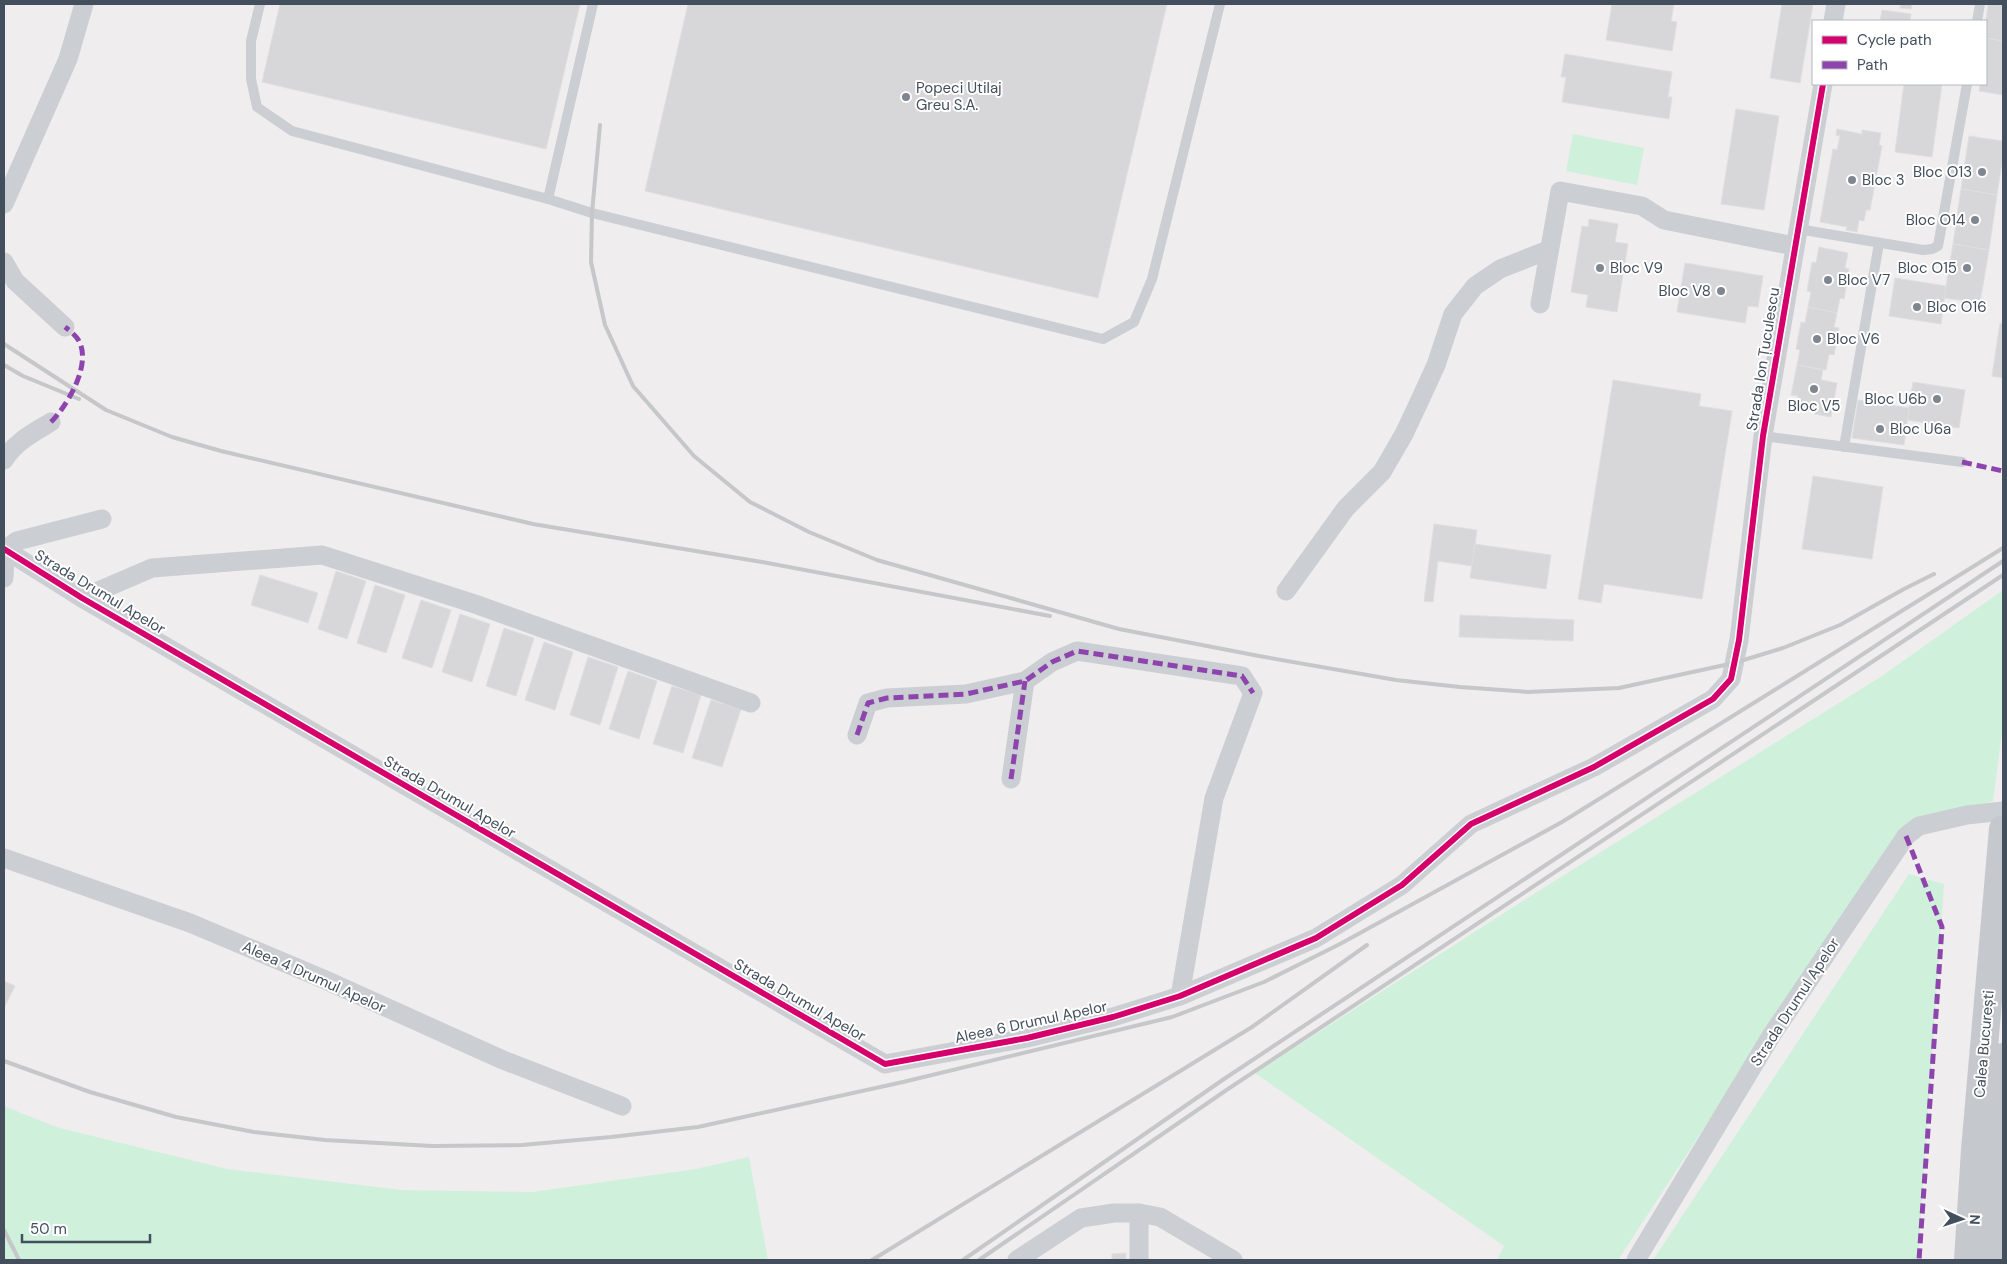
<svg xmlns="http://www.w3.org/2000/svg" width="2007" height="1264" viewBox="0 0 2007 1264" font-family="'DM Sans',sans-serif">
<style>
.green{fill:#cff1dc}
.building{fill:#d7d6d9;stroke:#dfdfe0}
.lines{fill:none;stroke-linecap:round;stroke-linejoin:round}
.lane{stroke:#cbced2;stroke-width:10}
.street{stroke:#cbced2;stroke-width:19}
.primary{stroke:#c5c9ce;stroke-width:28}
.rail{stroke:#c5c7c9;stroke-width:4}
.quiet{stroke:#8e44ad;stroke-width:5;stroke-dasharray:10 5;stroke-linecap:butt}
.cycleway-casing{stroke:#fff;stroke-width:9}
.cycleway{stroke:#d6006c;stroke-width:6}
.poi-dot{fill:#7f868f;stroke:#fff;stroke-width:2}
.labels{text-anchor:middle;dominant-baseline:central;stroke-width:4;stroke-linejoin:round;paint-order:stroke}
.poi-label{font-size:15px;fill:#434f5c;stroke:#fff;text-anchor:start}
.street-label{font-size:15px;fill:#434f5c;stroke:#fff}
</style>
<rect width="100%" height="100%" fill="#efeded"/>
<g class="green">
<path d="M1573,134L1644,148L1637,185L1566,171Z"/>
<path d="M2003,590V725L1993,801L1900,828L1618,1260H1497L1504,1246L1255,1073L1537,892L1882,676Z"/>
<path d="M1909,874L1944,884L1918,1260H1653Z"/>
<path d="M4,1106L56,1127L227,1169L402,1190L532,1192L696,1169L749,1157L768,1260H4Z"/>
</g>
<g class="building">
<path d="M280,4H580L546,149L262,82Z"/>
<path d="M688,4H1167L1098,298L645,191Z"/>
<path d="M1612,4H1674L1671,21L1677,22L1672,51L1606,40Z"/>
<path d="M1782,4H1813L1800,83L1770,78Z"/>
<path d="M1901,4H1912L1911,9L1900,8Z"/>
<path d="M1988,4H2003V41L1986,38V21Z"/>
<path d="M1882,10L1911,14L1910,21H1880Z"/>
<path d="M1986,38L2003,41V95L1979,91L1980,84H1986Z"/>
<path d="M1565,54L1672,72L1668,97H1672L1669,119L1562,102L1566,77H1561Z"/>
<path d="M1904,84H1942L1932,157L1895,152Z"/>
<path d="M1736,109L1779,116L1764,210L1721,204Z"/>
<path d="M1837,129L1862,134V130L1881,133L1879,145L1882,146L1870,210H1866L1864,221L1859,220L1857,232L1846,230L1847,227L1820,222L1833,149L1837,150L1840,136L1836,135Z"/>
<path d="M1969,136L2003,141V155L1997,195L1961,189Z"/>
<path d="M1961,189L1997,195L1989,250L1953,244Z"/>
<path d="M1589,219L1618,224L1615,242L1628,244L1617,312L1586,307L1588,295L1571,292L1582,226L1588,227Z"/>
<path d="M1953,244L1989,250L1980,303L1944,298Z"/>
<path d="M1819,247L1848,253L1845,268L1849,269L1844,299L1840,298L1837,313L1808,307L1811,292L1807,291L1812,262L1816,263Z"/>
<path d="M1685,263L1763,276L1758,307L1748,306L1745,323L1677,312Z"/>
<path d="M1895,278L1946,286L1941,324L1889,316Z"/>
<path d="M1808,307L1837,313L1834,327L1839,328L1834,355L1829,354L1826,370L1797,365L1800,350L1796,349L1801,322L1805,323Z"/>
<path d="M2000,323L2003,324V378L1992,376Z"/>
<path d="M1797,365L1823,370L1821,380L1837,383L1831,417L1815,414V410L1797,406L1798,396L1791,395Z"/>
<path d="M1613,380L1701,394L1699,406L1732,411L1702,599L1604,584L1601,603L1578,599Z"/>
<path d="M1913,382L1965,390L1959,428L1907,420Z"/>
<path d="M1858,400L1909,408L1904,445L1852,438Z"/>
<path d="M1813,476L1883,487L1872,559L1802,549Z"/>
<path d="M1434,524L1477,530L1472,566L1438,561L1433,602L1424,601Z"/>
<path d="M1475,544L1551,555L1546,589L1470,578Z"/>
<path d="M336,571L366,581L347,639L318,629Z"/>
<path d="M260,575L318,593L308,623L251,605Z"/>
<path d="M375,585L405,595L386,653L357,643Z"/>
<path d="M421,600L451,610L432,668L402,658Z"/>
<path d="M460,614L490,624L472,682L442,672Z"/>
<path d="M1460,615L1574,620L1573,641L1459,637Z"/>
<path d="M504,628L534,638L516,696L486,686Z"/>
<path d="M544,642L573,652L555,710L525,700Z"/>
<path d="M588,657L618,667L600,725L570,715Z"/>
<path d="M628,671L657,681L639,739L609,729Z"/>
<path d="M672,686L701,695L683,753L653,744Z"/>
<path d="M711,700L741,709L722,767L692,758Z"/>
<path d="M4,981L15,986L4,1008Z"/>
<path d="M1126,1253V1260H1112V1254Z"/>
</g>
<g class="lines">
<g class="lane">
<path d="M260,4L251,41V79L257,107L292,131L548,199L592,213L1103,339L1134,322L1152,279L1220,4"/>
<path d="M1977,21L1980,4"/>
<path d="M548,199L593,4"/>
<path d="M1798,229L1923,250L1932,249L1938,246L1967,84"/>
<path d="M1763,436L1962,462"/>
<path d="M1844,447L1879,243"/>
</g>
<g class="street">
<path d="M1833,21L1836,4"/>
<path d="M4,204L68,59L84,4"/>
<path d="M4,262L15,281L65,327"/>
<path d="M1540,304L1560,191L1642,206L1664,220L1794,246"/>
<path d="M4,460C15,442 33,433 51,422"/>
<path d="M4,547L5,549L17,541L102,519"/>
<path d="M4,549L82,598L885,1064L1027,1038L1113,1017L1180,996L1316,938L1402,885L1471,824L1594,767L1713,699L1731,679L1739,640L1763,436L1823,84"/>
<path d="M4,578L5,549"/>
<path d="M1286,591L1346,508L1382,472L1404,434L1420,400L1436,365L1453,314L1475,286L1500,269L1548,250"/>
<path d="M82,598L152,568L322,555L475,604L751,703"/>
<path d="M857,735L868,703L887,698L966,694L1025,681L1052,662L1077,651L1242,676L1253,693L1214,798L1180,996"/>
<path d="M1011,779L1025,681"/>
<path d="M4,858L190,923L321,978L503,1060L622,1106"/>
<path d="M1139,1213V1260"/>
<path d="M1017,1260L1081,1218L1114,1213H1139L1160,1217L1233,1260"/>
<path d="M1636,1260L1771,1036L1906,836L1919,826L1967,815L2003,811"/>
</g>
<g class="primary">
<path d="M1968,1260L1975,1150L2003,829"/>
<path d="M1988,1260L1995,1154L2003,1057"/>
</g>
<g class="rail">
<path d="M600,125L592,213L591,262L605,325L633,386L694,456L750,502L809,532L877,560L1119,629L1259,656L1396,680L1460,687L1528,692L1619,688L1734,663L1783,648L1840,625L1904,589L1934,574"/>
<path d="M4,344L106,410L172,437L221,451L533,524L762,562L1050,616"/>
<path d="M4,365L23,376L79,399"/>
<path d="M4,1061L90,1092L176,1117L254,1132L325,1140L432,1146L522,1145L611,1137L698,1127L903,1082L1172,1017L1264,982L1340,944L1562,822L2003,548"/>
<path d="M4,1230L19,1260"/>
<path d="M872,1260L1252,1027L1367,945"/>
<path d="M963,1260L1224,1079L2003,561"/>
<path d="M979,1260L1228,1089L2003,575"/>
</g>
<g class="quiet">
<path d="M51,422C68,405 94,361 77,338C74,334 69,330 65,327"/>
<path d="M1962,462L2003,471"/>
<path d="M857,735L868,703L887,698L966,694L1025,681L1052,662L1077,651L1242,676L1253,693"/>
<path d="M1011,779L1025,681"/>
<path d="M1906,836L1942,927L1919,1260"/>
</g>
<defs>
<path id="cycleway" d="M4,549L82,598L885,1064L1027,1038L1113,1017L1180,996L1316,938L1402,885L1471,824L1594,767L1713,699L1731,679L1739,640L1763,436L1823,84"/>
</defs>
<use href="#cycleway" class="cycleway-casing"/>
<use href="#cycleway" class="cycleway"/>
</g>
<g class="poi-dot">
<circle cx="906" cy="97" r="5"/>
<circle cx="1982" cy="172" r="5"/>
<circle cx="1852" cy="180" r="5"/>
<circle cx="1975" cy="220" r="5"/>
<circle cx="1600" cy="268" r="5"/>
<circle cx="1967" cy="268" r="5"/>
<circle cx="1828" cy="280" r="5"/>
<circle cx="1721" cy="291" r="5"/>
<circle cx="1917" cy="307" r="5"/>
<circle cx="1817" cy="339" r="5"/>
<circle cx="1814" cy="389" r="5"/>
<circle cx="1937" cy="399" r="5"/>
<circle cx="1880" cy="429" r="5"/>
</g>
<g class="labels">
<g class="poi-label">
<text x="916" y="88">Popeci Utilaj<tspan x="916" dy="17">Greu S.A.</tspan></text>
<text x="1972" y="172" text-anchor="end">Bloc O13</text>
<text x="1862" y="180">Bloc 3</text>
<text x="1965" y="220" text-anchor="end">Bloc O14</text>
<text x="1610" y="268">Bloc V9</text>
<text x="1957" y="268" text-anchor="end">Bloc O15</text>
<text x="1838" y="280">Bloc V7</text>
<text x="1711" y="291" text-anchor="end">Bloc V8</text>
<text x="1927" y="307">Bloc O16</text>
<text x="1827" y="339">Bloc V6</text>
<text x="1927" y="399" text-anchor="end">Bloc U6b</text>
<text x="1814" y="406" text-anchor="middle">Bloc V5</text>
<text x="1890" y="429">Bloc U6a</text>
</g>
<g class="street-label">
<text transform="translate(1763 359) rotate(-81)">Strada Ion Țuculescu</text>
<text transform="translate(100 592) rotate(31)">Strada Drumul Apelor</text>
<text transform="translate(450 797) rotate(30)">Strada Drumul Apelor</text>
<text transform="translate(314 977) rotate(24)">Aleea 4 Drumul Apelor</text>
<text transform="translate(800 1000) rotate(30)">Strada Drumul Apelor</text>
<text transform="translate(1795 1002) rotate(-57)">Strada Drumul Apelor</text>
<text transform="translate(1031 1022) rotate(-12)">Aleea 6 Drumul Apelor</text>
<text transform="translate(1984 1044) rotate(-85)">Calea București</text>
</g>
</g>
<rect width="2007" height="1264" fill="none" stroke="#434f5c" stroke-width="10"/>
<rect x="1812" y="20" width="175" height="65" fill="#ffffff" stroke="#b4b9be"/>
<rect x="1822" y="36" width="25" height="8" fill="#d6006c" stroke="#b4b9be"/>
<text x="1857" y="45" font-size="15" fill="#434f5c">Cycle path</text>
<rect x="1822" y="61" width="25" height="8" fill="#8e44ad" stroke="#b4b9be"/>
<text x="1857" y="70" font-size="15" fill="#434f5c">Path</text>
<g transform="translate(1962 1219) rotate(93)" stroke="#ffffff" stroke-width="4" paint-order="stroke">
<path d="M0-4L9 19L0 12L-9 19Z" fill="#434f5c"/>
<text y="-8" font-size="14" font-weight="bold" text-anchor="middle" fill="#434f5c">N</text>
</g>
<path d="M22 1234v8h128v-8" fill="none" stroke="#434f5c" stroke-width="2.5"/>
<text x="30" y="1234" font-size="15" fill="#434f5c" stroke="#ffffff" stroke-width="4" paint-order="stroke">50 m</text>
</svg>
